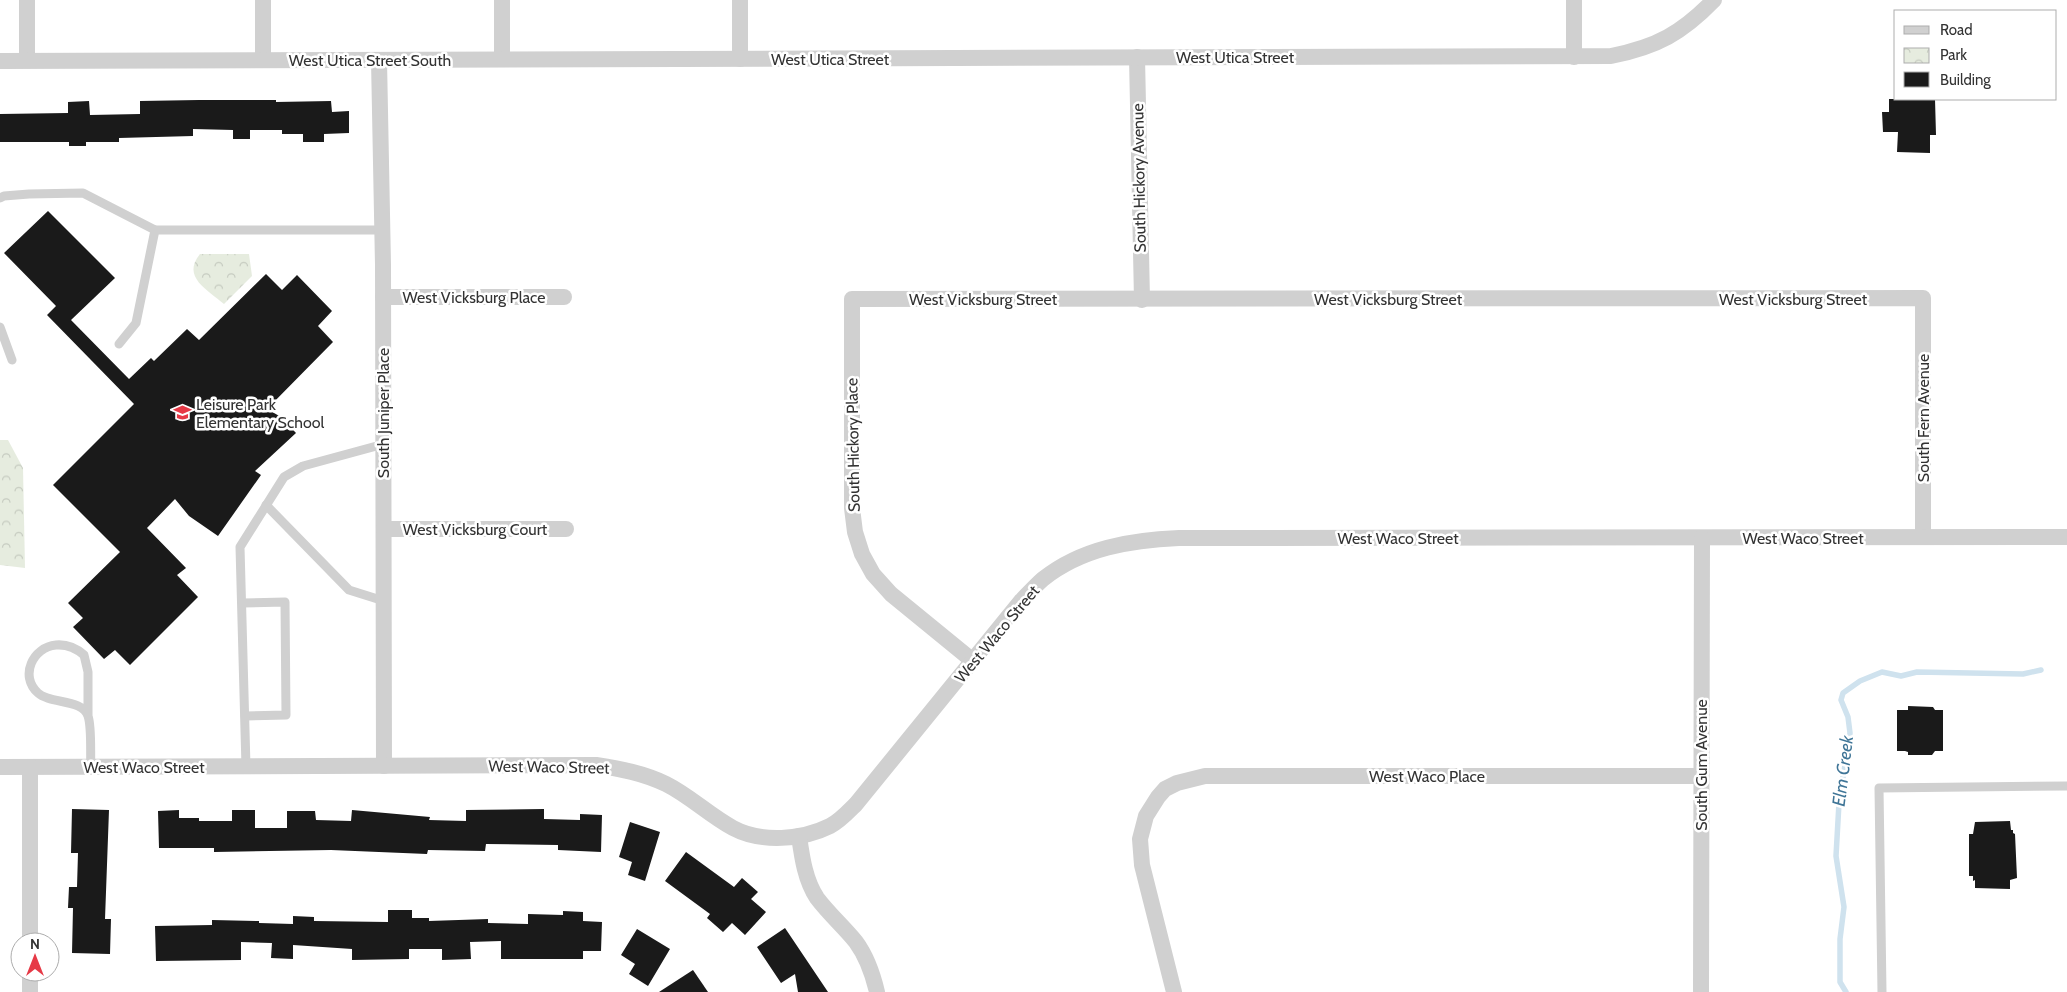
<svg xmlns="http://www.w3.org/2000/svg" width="2067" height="992" viewBox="0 0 2067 992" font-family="Cabin,sans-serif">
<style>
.park{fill:url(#park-crowns)}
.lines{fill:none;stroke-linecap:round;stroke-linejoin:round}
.stream{stroke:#cfe2ee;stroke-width:5.5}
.building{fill:#1a1a1a}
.service{stroke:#d0d0d0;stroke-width:9}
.minor{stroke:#d0d0d0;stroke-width:16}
.labels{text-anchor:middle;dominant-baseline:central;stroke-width:5;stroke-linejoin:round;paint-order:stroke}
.street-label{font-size:16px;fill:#333;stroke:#fff}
.poi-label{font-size:16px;fill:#333;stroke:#fff;text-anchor:start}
.water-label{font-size:18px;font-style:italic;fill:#3f7597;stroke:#fff}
</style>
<defs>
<pattern id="park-crowns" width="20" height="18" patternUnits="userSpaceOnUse" patternTransform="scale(1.25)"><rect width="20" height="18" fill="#e6ecdf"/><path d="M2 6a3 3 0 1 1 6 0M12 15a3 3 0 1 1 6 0" fill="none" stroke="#c6cbc0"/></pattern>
</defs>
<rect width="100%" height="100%" fill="#fff"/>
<g class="park">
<path d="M200,254H249L252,276L224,304C208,290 181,277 200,254Z"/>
<path d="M0,440H8L23,468L25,568L0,565Z"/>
</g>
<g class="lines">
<path class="stream" d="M1846,992L1840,982V939L1844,907L1836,856L1839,803L1850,733L1848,717L1841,700L1843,693L1860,681L1882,672L1901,676L1917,672L2023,674L2041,670"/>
</g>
<g class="building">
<path d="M1889,99H1935L1936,135H1930V153L1897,152L1898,132H1883L1882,112H1889Z"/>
<path d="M199,100H276V102L331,101L332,112L349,111V133L324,134V142H303V134H282V130H250V139H233V130L193,129V136L119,138V142H86V146H69V142H0V114L68,113V102L89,101L90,115L140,114V101Z"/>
<path d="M48,211L115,278L71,320L129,379L151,358L154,361L187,329L199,340L266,274L282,290L297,275L332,311L318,326L333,342L267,409L281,417L296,433L255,471L261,475L218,536L189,516L175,499L147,528L186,568L177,575L198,597L130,665L115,650L104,659L73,627L83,618L68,603L120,552L53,485L134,404L47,315L56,306L4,253Z"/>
<path d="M1908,706L1933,707L1935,710H1943V751H1935L1932,755H1908V752L1905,751H1897V710H1908Z"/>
<path d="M72,809L109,810L105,919H111L110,954L72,953L73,908H68L69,887H77L78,853H71Z"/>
<path d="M544,809V819L580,820V814L602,815L601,852L558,850V845L486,844L485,851L428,850L427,854L331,850L214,852V848H159L158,811L179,810V818H199V821H232V810H255V828H287V811H315L316,820L351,821L352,810L430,817L429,820L466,821V810Z"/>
<path d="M2010,821L2011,830H2013V833L2015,834L2017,878L2010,880V889L1975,888V880L1973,881V876H1969V834H1973L1975,822Z"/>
<path d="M630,822L660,832L645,881L628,875L632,862L619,857Z"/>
<path d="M686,852L734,887L742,878L758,892L751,899L766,912L745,935L732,923L723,932L707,918L710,914L665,881Z"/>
<path d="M388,910H412V918H429V921L488,919V923L528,924V914L563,915V911L583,912V921L602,922L601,951H583V959H501V941L470,942L471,959L442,960V949H409V959L352,960V949L293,945V959L271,958L272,943L241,942V960L156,961L155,926L212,925V920L259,921V923L293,924V916L314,917V921L388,922Z"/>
<path d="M785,928L828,992H798L795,974L781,983L757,947Z"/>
<path d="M637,929L670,949L648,986L629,974L635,964L621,955Z"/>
<path d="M693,970L708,992H659Z"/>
</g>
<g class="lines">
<g class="service">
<path d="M0,198L4,196L29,194L83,193L155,230H382"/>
<path d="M0,327L12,360"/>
<path d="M119,344L136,323L155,230"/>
<path d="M266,505L349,590L384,601"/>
<path d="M242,603L285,602L286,715L245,716"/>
<path d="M88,716V672L84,655C76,648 68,644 56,645C33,647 19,676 38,693C50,704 83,699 88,716C92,727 90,755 91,767"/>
<path d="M246,767L240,547L284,477L303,466L384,444"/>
<path d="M1882,992L1879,788L2067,786"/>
</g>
<g class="minor">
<path d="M27,0V60"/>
<path d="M1137,57L1142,300"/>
<path d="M1574,57V0"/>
<path d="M502,59V0"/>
<path d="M740,59V0"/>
<path d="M263,60V0"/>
<path d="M379,60L383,265L384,766"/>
<path d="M0,61L1611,56C1657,47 1682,33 1714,0"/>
<path d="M383,297H564"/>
<path d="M384,529H566"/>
<path d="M973,661L891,594L873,574L862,554L855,532L852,508V299L1923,298V537"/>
<path d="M0,767L596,765C621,769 643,773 666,784C690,796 709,815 733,828C761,843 802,840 830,826C840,821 848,812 856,804L1021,601C1028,594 1035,586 1043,579C1082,548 1131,540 1179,538L2067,537"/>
<path d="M799,836C802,857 805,880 817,898C829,914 844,927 856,942C867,957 873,975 877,992"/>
<path d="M30,942V767"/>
<path d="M30,992V972"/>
<path d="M1174,992L1142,865L1140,839L1146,816L1158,797L1165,789L1177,783L1205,776H1701"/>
<path d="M1701,992L1702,538"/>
</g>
</g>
<defs>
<symbol id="school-bare" viewBox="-9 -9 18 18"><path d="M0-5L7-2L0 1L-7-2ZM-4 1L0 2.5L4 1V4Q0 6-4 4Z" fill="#e63946" stroke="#fff" stroke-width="2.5" paint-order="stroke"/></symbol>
</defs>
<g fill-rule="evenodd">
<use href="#school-bare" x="170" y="400" width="25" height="25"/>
</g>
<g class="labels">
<g class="street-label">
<text x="1235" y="57">West Utica Street</text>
<text x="830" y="59">West Utica Street</text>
<text x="370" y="60">West Utica Street South</text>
<text transform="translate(1139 178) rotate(-91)">South Hickory Avenue</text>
<text x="474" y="297">West Vicksburg Place</text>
<text x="983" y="299">West Vicksburg Street</text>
<text x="1388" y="299">West Vicksburg Street</text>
<text x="1793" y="299">West Vicksburg Street</text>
<text transform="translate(383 413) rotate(-90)">South Juniper Place</text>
<text transform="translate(1923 418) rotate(-90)">South Fern Avenue</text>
<text transform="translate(853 445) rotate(-91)">South Hickory Place</text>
<text x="475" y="529">West Vicksburg Court</text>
<text x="1398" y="538">West Waco Street</text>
<text x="1803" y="538">West Waco Street</text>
<text transform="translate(997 634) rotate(-50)">West Waco Street</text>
<text transform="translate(1701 765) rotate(-90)">South Gum Avenue</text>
<text x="144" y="767">West Waco Street</text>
<text transform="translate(549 767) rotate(1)">West Waco Street</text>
<text x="1427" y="776">West Waco Place</text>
</g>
<g class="poi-label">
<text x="196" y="404">Leisure Park<tspan x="196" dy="18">Elementary School</tspan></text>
</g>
<g class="water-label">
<text transform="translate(1843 771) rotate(-83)">Elm Creek</text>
</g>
</g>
<rect x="1894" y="10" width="162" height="90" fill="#ffffff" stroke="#adadad"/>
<rect x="1904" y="26" width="25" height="8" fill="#d0d0d0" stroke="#adadad"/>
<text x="1940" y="35" font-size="15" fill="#333333">Road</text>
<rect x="1904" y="48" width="25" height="15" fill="url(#park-crowns)" stroke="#adadad"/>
<text x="1940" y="60" font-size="15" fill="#333333">Park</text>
<rect x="1904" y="72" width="25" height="15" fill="#1a1a1a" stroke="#adadad"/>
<text x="1940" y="85" font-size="15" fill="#333333">Building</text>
<g transform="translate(35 957)"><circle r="24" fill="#ffffff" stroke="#adadad"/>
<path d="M0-4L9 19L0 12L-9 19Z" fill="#e63946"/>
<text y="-8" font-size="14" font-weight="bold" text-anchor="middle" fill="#333333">N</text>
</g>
</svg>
